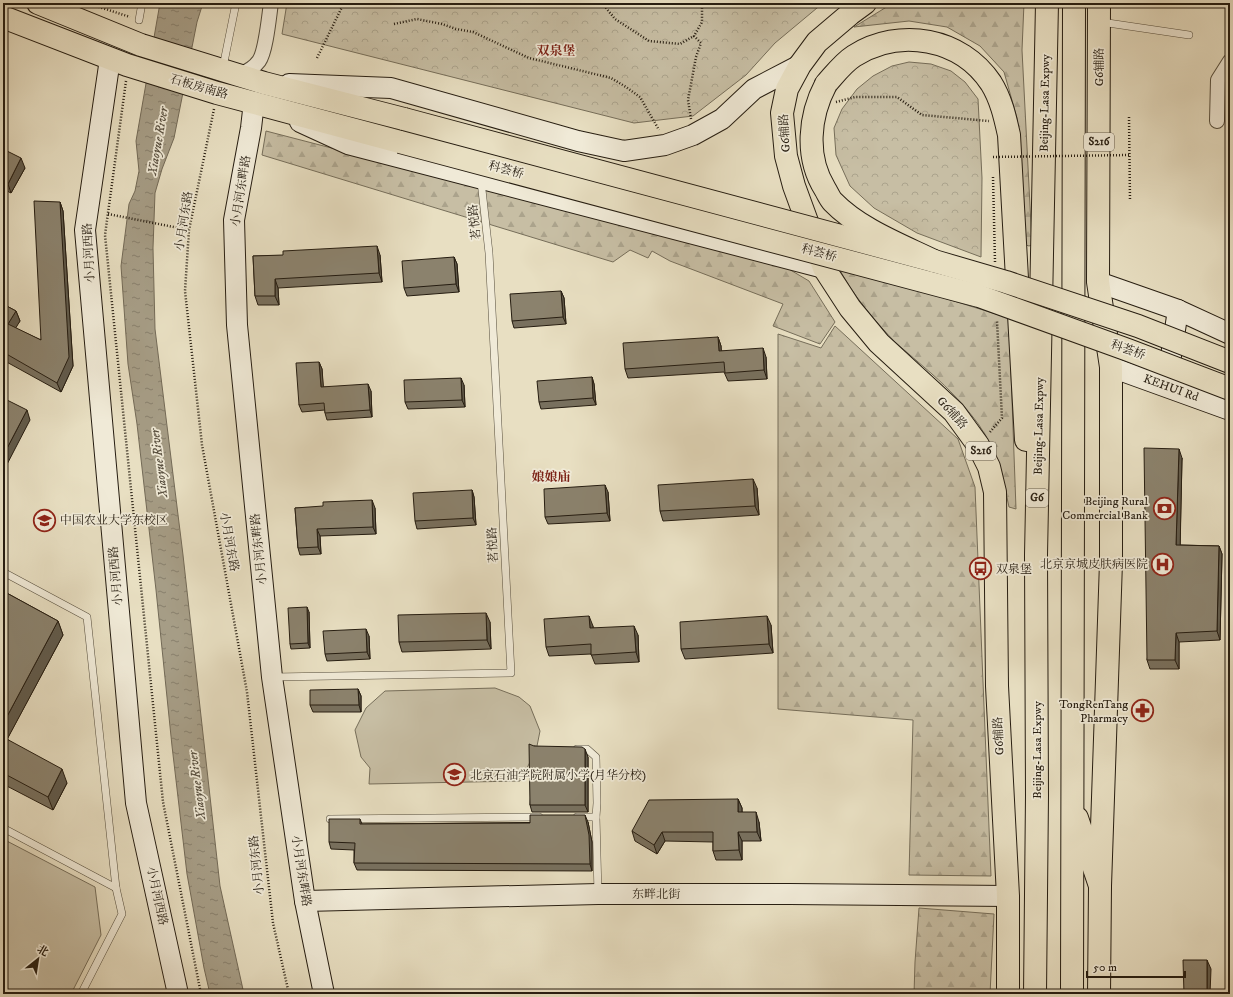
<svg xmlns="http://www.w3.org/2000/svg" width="1233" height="997" viewBox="0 0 1233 997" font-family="'IM FELL DW Pica','Noto Serif SC',serif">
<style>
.forest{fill:url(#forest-firs);stroke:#766e5a}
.park{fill:url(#park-crowns);stroke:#766e5a}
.pitch{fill:#c7bea4;stroke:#766e5a}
.water{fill:url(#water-ripples);stroke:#736a57}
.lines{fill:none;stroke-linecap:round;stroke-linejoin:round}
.lane-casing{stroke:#564e3d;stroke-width:8}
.street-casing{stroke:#564e3d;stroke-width:16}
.secondary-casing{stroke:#261d11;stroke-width:22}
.primary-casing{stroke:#261d11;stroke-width:24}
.highway-casing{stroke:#261d11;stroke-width:24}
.path{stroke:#261d11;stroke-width:2.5;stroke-dasharray:1 2;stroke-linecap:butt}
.lane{stroke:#f0ead7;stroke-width:7}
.street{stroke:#f0ead7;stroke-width:14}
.secondary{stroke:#f0ead7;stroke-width:20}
.primary{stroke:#e8dfc2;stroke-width:22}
.highway{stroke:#e8dfc2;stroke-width:22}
.primary-bridge-casing{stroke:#261d11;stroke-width:24;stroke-linecap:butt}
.highway-bridge-casing{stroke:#261d11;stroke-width:24;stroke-linecap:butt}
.path-bridge{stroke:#261d11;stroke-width:2.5;stroke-dasharray:1 2;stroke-linecap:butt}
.primary-bridge{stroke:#e8dfc2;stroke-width:22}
.highway-bridge{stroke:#e8dfc2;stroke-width:22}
.wall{fill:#78705e;stroke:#261d11}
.shaded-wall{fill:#615b4c;stroke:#261d11}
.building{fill:#8b826d;stroke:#261d11}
.labels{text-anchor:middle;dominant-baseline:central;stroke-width:3.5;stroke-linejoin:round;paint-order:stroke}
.shield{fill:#f0ead7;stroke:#635a4c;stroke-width:1}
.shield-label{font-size:11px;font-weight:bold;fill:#261d11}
.street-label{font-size:12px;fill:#261d11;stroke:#f0ead7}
.poi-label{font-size:12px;fill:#261d11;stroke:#f0ead7;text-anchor:end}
.neighbourhood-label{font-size:13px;font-weight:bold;fill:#7a1f14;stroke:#f0ead7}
.water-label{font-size:13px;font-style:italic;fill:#595040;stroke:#f0ead7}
</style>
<defs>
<pattern id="forest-firs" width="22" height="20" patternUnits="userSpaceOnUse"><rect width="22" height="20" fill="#c7bea4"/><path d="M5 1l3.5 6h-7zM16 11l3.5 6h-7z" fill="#aba38c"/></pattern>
<pattern id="park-crowns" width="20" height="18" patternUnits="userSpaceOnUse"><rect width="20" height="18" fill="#c7bea4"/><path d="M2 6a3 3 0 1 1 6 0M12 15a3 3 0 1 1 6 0" fill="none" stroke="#aba38c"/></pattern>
<pattern id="water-ripples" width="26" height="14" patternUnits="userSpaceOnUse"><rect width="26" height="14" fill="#a69d86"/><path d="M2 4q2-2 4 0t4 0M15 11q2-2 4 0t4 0" fill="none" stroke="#877f6c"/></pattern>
</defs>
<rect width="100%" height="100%" fill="#e8dfc2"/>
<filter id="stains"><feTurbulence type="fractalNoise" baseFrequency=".005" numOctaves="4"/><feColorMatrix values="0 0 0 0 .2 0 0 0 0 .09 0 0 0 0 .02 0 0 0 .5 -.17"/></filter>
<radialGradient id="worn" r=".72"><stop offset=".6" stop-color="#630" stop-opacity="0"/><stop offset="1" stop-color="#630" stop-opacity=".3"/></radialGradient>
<g class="forest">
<path d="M893,3H1024L1022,50L1032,245L1029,246L1026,245L1025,238L1017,118L1004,72L980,46L947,27L909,21L854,27Z"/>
<path d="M266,131L782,265L809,281L835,322L820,344L773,326L783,304L670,261L652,251L648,258L630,250L613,262L262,155Z"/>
<path d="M837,265L1009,318L1016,509L1009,507C1003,478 996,450 979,425C966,407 949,389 932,374C920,363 907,353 895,342C872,318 853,295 837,265Z"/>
<path d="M835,326L958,439L975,487L991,876L909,875L913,720L778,709V334L821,348Z"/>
<path d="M919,908L994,914L990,994H914L915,962Z"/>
</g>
<g class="park">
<path d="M287,3H823L775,43L746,75L693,116L634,123L282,34Z"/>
<path d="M909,62L931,64L951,71L965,82L978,99L982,178L981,257L917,233L874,208L850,186L836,155L834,128L842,109L857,89L873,76L892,66Z"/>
</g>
<g class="pitch">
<path d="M495,688L519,697L530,706L540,731L536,751L520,781L369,784L370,768L361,757L355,730L366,708L385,691Z"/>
<path d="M3,839L95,887L101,935L71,994H3Z"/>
</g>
<path class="water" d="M160,3H203L197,22L174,138L162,169L155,193L153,248L155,329L183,555L220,886L244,994H210L204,968L187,874L172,746L156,590L137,424L128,364L121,266L129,204L135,191L139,171L136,141Z"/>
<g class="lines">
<defs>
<g id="lane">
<path d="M139,20L142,3"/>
<path d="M1101,22L1189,35"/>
<path d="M223,67L236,3"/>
<path d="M3,572L87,617L116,888L122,914L81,994"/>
<path d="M274,677L511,673L489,253L481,181"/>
<path d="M577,749H587L596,757L597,803L596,817"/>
<path d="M577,817H596L598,894"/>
<path d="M330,819L539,817"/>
<path d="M3,828L116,888"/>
</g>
<g id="street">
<path d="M239,75C247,72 254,68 259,61C266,51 269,16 271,3"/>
<path d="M1217,121L1218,80L1230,61"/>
</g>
<g id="secondary">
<path d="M110,59L85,230L136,803L178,994"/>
<path d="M289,84L391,88L578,141L624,151L665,145L693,135L722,119L754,89L800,65"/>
<path d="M254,102L251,128L234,220L237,325L272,677L305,901L324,994"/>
<path d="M300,122L348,144L824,268"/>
<path d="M1098,282L1178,310L1230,334"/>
<path d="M1111,367L1230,410"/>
<path d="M1167,382L1178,310"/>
<path d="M305,901L598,894H790L1008,896"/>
</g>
<g id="primary">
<path d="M38,3L141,45L264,83L404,119"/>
<path d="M865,3L850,14L817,42L800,65L787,89L782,113L786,156L794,186L824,268L850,308L879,343L954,412L978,445L989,467L995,492L997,686L1008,896V994"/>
<path d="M3,17L127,65L217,93L400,142"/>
<path d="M1099,994L1100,886L1111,562V367L1098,282L1099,3"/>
</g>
<g id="highway">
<path d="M826,84C835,74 843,63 854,56C900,27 961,38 991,83C1001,99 1005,117 1009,135L1026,440"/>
<path d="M1077,818L1100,886"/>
<path d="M1035,994L1037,795L1036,555L1047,3"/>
<path d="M1072,994L1074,3"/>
</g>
</defs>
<use href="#lane" class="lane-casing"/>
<use href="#street" class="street-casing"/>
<use href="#secondary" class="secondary-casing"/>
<use href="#primary" class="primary-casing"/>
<use href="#highway" class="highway-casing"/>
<g class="path">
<path d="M602,3L615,19L649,41L680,44L694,36"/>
<path d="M90,4L130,17"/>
<path d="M394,24L417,19L442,24L456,29L473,32L529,58L611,78L626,87L640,97L659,130"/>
<path d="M317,58L344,3"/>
<path d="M126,81L105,235L163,802L201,994"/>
<path d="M836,102L855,97H897L922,115L989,121"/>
<path d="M214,109L189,230L185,291L202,445L247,692L273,923L289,994"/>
<path d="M1129,117L1130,201"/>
<path d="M691,119L688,100L696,57L701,43L694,36L702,22V3"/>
<path d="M993,177L995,262"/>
<path d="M108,214L189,230"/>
<path d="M990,432L1002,418L997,321"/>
</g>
<use href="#lane" class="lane"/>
<use href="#street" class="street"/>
<use href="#secondary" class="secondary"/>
<use href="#primary" class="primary"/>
<use href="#highway" class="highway"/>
<defs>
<g id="primary-bridge">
<path d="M404,119L934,261L1006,282L1138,326L1230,362"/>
<path d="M400,142L979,296L1128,350L1230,389"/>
</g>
<path id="highway-bridge" d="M826,84C809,116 805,157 825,189C828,194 830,199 833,202C859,229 901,245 934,261"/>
</defs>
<use href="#primary-bridge" class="primary-bridge-casing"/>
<use href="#highway-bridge" class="highway-bridge-casing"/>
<path class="path-bridge" d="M993,157L1130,155"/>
<use href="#primary-bridge" class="primary-bridge"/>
<use href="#highway-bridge" class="highway-bridge"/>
</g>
<g class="wall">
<path d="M1230,82V127H1229L1226,119Z"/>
<path d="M3,149L25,168L11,193L3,189Z"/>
<path d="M60,202L63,211L73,366L61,392L3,360V304L16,311L20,321L15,328L41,340Z"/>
<path d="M380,255L382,282L278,288L279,305H258L255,296L253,256Z"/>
<path d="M454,257L457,264L459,292L407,296L404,288Z"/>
<path d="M561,291L564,298L566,324L514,328L512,321Z"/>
<path d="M718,337L721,346V351L766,357L767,379L728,381L724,372L628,378L625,369Z"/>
<path d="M319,362L322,369L323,387L371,391L372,417L327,420L325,413V410L302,412L299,405Z"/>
<path d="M592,377L594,384L596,405L541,409L539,402Z"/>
<path d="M464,385L465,407L408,409L405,402Z"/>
<path d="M1182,458L1180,545L1219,546L1222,554L1220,640L1179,642V669H1150L1147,660Z"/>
<path d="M757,488L759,515L663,521L660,511Z"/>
<path d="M472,490L474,497L476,525L417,529L415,521Z"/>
<path d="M608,492L610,521L548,524L545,517Z"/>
<path d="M295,508H375L376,534L320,536L321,554L300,555L298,548Z"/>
<path d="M3,591L58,621L63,635L7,739L67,783L53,810L3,784Z"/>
<path d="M309,612L310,648L291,649L290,644Z"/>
<path d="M490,622L491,649L402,652L399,642Z"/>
<path d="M771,625L773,653L685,659L681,649Z"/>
<path d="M593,626V628L638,635L639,662L595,664L591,654L549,656L546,647Z"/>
<path d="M369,636L370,659L327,661L325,654Z"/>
<path d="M358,689L361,696V712H313L310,705Z"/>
<path d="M534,746L588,757V812H532L530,805Z"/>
<path d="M738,799L742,808V812L759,822L761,841H742V860H716L713,851V842L665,841L657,854L635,841L632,831Z"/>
<path d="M360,819L362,824L588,822L592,842V871L357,870L354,863V850L331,849L329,842Z"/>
</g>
<g class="shaded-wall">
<path d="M21,158L25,168L11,193L8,184Z"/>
<path d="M60,202L63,211L73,366L61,392L57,383Z"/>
<path d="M377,246L380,255L382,282L379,273Z"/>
<path d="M454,257L457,264L459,292L456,284Z"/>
<path d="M275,279L278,288L279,305L275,296Z"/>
<path d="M561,291L564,298L566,324L563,317Z"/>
<path d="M16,311L20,321L12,334L8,324Z"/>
<path d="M718,337L721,346L722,360L719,351Z"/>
<path d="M763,348L766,357L767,379L764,370Z"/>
<path d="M319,362L322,369L324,394L321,387Z"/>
<path d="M592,377L594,384L596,405L593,398Z"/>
<path d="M461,378L464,385L465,407L462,400Z"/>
<path d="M368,384L371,391L372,417L370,410Z"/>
<path d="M27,410L30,420L3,472V456Z"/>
<path d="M1179,449L1182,458L1180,554L1176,545Z"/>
<path d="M753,479L757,488L759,515L755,506Z"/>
<path d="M605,485L608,492L610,521L607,513Z"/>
<path d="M472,490L474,497L476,525L473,518Z"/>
<path d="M372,500L375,508L376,534L373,527Z"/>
<path d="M317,529L320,536L321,554L318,547Z"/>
<path d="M1219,546L1222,554L1220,640L1217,631Z"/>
<path d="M307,607L309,612L310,648L308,643Z"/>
<path d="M486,613L490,622L491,649L487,640Z"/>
<path d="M589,616L593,626V638L590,628Z"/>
<path d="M767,616L771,625L773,653L769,644Z"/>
<path d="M58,621L63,635L3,747V724Z"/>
<path d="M634,626L638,635L639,662L636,652Z"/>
<path d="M366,629L369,636L370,659L367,652Z"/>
<path d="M1176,633L1179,642V669L1175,660Z"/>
<path d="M358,689L361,696V712L359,705Z"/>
<path d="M585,749L588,757V812L585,805Z"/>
<path d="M62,769L67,783L53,810L48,797Z"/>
<path d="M738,799L742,808V821L738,812Z"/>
<path d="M756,812L759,822L761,841L757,832Z"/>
<path d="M585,815L588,822L592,842V871L590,864Z"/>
<path d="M662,832L665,841L657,854L654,845Z"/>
<path d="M738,832L742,841V860L739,850Z"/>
<path d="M1207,960L1211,969L1210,994H1207Z"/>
</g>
<g class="building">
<path d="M1227,82H1230V119H1226Z"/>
<path d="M3,149L21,158L8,184L3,181Z"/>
<path d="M34,201L60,202L69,357L57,383L3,352V304L16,311L8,324L41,340Z"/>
<path d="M377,246L379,273L275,279V296H255L253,256L283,255V251Z"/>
<path d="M454,257L456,284L404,288L402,261Z"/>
<path d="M561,291L563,317L512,321L510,294Z"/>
<path d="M718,337L719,351L763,348L764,370L725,373L724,362L625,369L623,343Z"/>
<path d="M319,362L321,387L368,384L370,410L325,413L324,403L299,405L296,363Z"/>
<path d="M592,377L593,398L539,402L537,381Z"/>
<path d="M461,378L462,400L405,402L404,380Z"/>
<path d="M3,398L27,410L3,456Z"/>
<path d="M1144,448L1179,449L1176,545L1219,546L1217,631L1176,633L1175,660H1147Z"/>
<path d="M753,479L755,506L660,511L658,485Z"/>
<path d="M605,485L607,513L545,517L544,489Z"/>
<path d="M472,490L473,518L415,521L413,493Z"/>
<path d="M372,500L373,527L317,529L318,547L298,548L295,508L323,506V502Z"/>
<path d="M3,591L58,621L3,724V638L4,636L3,635Z"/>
<path d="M307,607L308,643L290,644L288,608Z"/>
<path d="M486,613L487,640L399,642L398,615Z"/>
<path d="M589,616L590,628L634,626L636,652L591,655V644L546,647L544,619Z"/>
<path d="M767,616L769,644L681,649L680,622Z"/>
<path d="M366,629L367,652L325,654L323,631Z"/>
<path d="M358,689L359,705H310V690Z"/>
<path d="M3,737L62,769L48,797L3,773Z"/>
<path d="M529,744L534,746L582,747L585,749V805H530Z"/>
<path d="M738,799V812H756L757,832H738L739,850L713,851V832H662L654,845L632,831L649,800Z"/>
<path d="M530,815H585L589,835L590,864L354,863L355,843L329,842V819H360V824L530,823Z"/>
<path d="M1183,960H1207V994H1184Z"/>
</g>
<defs>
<symbol id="bank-ring" viewBox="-11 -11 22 22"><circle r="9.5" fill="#f0ead7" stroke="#8f2418" stroke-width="1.5"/><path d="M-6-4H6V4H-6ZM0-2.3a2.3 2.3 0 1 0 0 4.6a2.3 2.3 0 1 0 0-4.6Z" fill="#8f2418"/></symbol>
<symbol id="university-ring" viewBox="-11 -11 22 22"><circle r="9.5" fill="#f0ead7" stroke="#8f2418" stroke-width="1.5"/><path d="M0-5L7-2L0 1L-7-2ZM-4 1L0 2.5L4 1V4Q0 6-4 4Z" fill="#8f2418"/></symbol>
<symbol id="hospital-ring" viewBox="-11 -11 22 22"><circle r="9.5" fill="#f0ead7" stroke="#8f2418" stroke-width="1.5"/><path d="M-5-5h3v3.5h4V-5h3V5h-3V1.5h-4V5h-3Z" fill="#8f2418"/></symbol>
<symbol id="bus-ring" viewBox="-11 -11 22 22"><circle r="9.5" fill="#f0ead7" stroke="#8f2418" stroke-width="1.5"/><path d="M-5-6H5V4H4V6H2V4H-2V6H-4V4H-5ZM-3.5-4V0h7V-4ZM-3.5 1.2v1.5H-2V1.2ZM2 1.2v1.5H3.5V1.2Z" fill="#8f2418"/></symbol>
<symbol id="pharmacy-ring" viewBox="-11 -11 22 22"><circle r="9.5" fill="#f0ead7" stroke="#8f2418" stroke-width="1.5"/><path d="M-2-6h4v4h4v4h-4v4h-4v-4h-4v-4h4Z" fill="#8f2418"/></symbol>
<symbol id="school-ring" viewBox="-11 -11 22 22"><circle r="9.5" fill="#f0ead7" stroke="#8f2418" stroke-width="1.5"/><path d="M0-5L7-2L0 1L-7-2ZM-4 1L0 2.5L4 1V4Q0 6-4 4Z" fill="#8f2418"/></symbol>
</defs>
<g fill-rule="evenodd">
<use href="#bank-ring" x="1152" y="496" width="25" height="25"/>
<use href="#university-ring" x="32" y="508" width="25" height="25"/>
<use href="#hospital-ring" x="1150" y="552" width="25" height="25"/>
<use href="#bus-ring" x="968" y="556" width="25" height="25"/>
<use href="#pharmacy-ring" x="1130" y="698" width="25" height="25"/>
<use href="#school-ring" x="442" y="762" width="25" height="25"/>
</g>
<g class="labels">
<g class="shield">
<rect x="1084" y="133" width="30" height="18" rx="3"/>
<rect x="966" y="442" width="30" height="18" rx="3"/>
<rect x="1026" y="489" width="22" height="18" rx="3"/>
</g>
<g class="shield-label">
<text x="1099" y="142">S216</text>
<text x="981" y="451">S216</text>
<text x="1037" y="498">G6</text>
</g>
<g class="street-label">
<text transform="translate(1099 67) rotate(-90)">G6辅路</text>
<text transform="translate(199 87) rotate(16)">石板房南路</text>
<text transform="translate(1045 103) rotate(-89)">Beijing-Lasa Expwy</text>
<text transform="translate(785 133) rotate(-94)">G6辅路</text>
<text transform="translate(506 170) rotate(15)">科荟桥</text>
<text transform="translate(241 191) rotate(-81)">小月河东畔路</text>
<text transform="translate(184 221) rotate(-81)">小月河东路</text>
<text transform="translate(475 222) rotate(-96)">茗悦路</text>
<text transform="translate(89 253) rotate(-93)">小月河西路</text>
<text transform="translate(819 253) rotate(15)">科荟桥</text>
<text transform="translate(1128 350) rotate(20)">科荟桥</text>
<text transform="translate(1171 388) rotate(20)">KEHUI Rd</text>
<text transform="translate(952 413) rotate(48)">G6辅路</text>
<text transform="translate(1039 426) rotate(-89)">Beijing-Lasa Expwy</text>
<text transform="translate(229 542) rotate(80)">小月河东路</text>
<text transform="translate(493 545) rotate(-93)">茗悦路</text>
<text transform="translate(259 549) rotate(-96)">小月河东畔路</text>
<text transform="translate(116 576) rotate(-95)">小月河西路</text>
<text transform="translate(999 736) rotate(-93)">G6辅路</text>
<text transform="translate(1037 750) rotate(-90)">Beijing-Lasa Expwy</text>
<text transform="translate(257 865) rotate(-96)">小月河东路</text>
<text transform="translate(301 871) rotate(81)">小月河东畔路</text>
<text x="656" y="894">东畔北街</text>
<text transform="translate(157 896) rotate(78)">小月河西路</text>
</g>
<g class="poi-label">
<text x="1148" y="501">Beijing Rural<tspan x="1148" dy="14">Commercial Bank</tspan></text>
<text x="60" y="520" text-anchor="start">中国农业大学东校区</text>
<text x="1148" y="564">北京京城皮肤病医院</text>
<text x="996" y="569" text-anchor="start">双泉堡</text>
<text x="1128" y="704">TongRenTang<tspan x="1128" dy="14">Pharmacy</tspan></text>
<text x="470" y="775" text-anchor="start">北京石油学院附属小学(月华分校)</text>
</g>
<g class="neighbourhood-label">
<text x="556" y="51">双泉堡</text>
<text x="551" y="477">娘娘庙</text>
</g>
<g class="water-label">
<text transform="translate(158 141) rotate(-80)">Xiaoyue River</text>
<text transform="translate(159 463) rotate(-97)">Xiaoyue River</text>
<text transform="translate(197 785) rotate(-97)">Xiaoyue River</text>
</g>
</g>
<rect width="1233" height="997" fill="none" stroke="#e8dfc2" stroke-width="16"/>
<rect x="4" y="4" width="1225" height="989" fill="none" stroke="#261d11" stroke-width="2"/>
<rect x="8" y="8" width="1217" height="981" fill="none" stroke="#261d11"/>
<g transform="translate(38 959) rotate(30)" stroke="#f0ead7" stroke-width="3" paint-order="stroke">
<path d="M0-3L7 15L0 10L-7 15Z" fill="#261d11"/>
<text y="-6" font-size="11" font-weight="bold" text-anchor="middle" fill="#261d11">北</text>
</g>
<path d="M1087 971v6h98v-6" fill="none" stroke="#261d11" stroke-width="2"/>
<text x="1093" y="971" font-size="12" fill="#261d11" stroke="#f0ead7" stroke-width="3" paint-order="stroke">50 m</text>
<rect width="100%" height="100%" filter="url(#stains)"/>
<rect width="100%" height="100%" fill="url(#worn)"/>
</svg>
